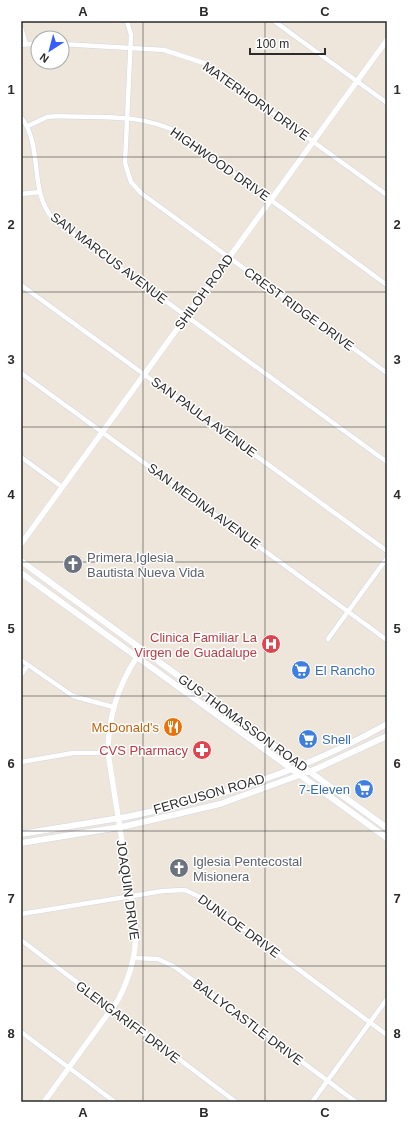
<svg xmlns="http://www.w3.org/2000/svg" width="408" height="1123" viewBox="0 0 408 1123" font-family="Helvetica,sans-serif">
<style>
.lines{fill:none;stroke-linecap:round;stroke-linejoin:round}
.minor-casing{stroke:#d0d5e5;stroke-width:5.5}
.tertiary-casing{stroke:#d0d5e5;stroke-width:6}
.secondary-casing{stroke:#d0d5e5;stroke-width:7}
.minor{stroke:#fff;stroke-width:4.5}
.tertiary{stroke:#fff;stroke-width:5.5}
.secondary{stroke:#fff;stroke-width:6}
.grid{fill:none;stroke:#2b2b2b;stroke-width:1;stroke-opacity:0.55}
.labels{text-anchor:middle;dominant-baseline:central;stroke-width:3;stroke-linejoin:round;paint-order:stroke}
.street-label{font-size:13px;fill:#2b2b2b;stroke:#fff}
.worship-label{font-size:13px;fill:#5b616d;stroke:#fff;text-anchor:start}
.health-label{font-size:13px;fill:#be3a42;stroke:#fff;text-anchor:end}
.shop-label{font-size:13px;fill:#366cbe;stroke:#fff;text-anchor:start}
.food-label{font-size:13px;fill:#c56008;stroke:#fff;text-anchor:end}
.neatline{fill:none;stroke:#2b2b2b;stroke-width:1.5}
.grid-label{font-size:13px;text-anchor:middle;font-weight:bold;fill:#2b2b2b}
</style>
<rect width="100%" height="100%" fill="#eee6db"/>
<g class="lines">
<defs>
<g id="minor">
<path d="M127,21L131,35L125,163L131,182L141,193L387,373"/>
<path d="M274,21L387,103"/>
<path d="M21,28L26,44"/>
<path d="M62,44L164,50L204,63L387,195"/>
<path d="M21,45L38,43"/>
<path d="M21,117C44,147 28,190 53,219L387,462"/>
<path d="M28,126L47,117L59,116C98,118 143,113 179,133L387,285"/>
<path d="M21,194L40,192"/>
<path d="M21,285L387,551"/>
<path d="M21,373L387,640"/>
<path d="M21,457L62,487"/>
<path d="M328,639L387,558"/>
<path d="M21,660L73,696L113,707"/>
<path d="M21,675L28,665"/>
<path d="M21,762L73,753H108"/>
<path d="M21,914L163,891L185,890L202,898L387,1035"/>
<path d="M21,940L236,1102"/>
<path d="M134,958L158,959L175,967L356,1102"/>
<path d="M21,1032L115,1102"/>
<path d="M312,1102L387,999"/>
</g>
<g id="tertiary">
<path d="M21,544L387,40"/>
<path d="M44,1102L118,1000C131,975 138,951 135,923L108,753C108,717 117,687 137,657"/>
</g>
<g id="secondary">
<path d="M21,561L387,828"/>
<path d="M21,573L387,838"/>
<path d="M21,834C56,828 91,823 126,817C216,799 307,769 387,724"/>
<path d="M21,843L126,826L220,804L316,769L387,736"/>
</g>
</defs>
<use href="#minor" class="minor-casing"/>
<use href="#tertiary" class="tertiary-casing"/>
<use href="#secondary" class="secondary-casing"/>
<use href="#minor" class="minor"/>
<use href="#tertiary" class="tertiary"/>
<use href="#secondary" class="secondary"/>
</g>
<path class="grid" d="M143,21V1102M265,21V1102M21,157H387M21,292H387M21,427H387M21,562H387M21,696H387M21,831H387M21,966H387"/>
<defs>
<symbol id="church-disc" viewBox="-11 -11 22 22"><circle r="9.5" fill="#6b7280" stroke="#fff"/><path d="M-1.2-6h2.4v3.5h3.3v2.4h-3.3V6h-2.4V-.1h-3.3v-2.4h3.3Z" fill="#fff"/></symbol>
<symbol id="hospital-disc" viewBox="-11 -11 22 22"><circle r="9.5" fill="#e0444e" stroke="#fff"/><path d="M-5-5h3v3.5h4V-5h3V5h-3V1.5h-4V5h-3Z" fill="#fff"/></symbol>
<symbol id="supermarket-disc" viewBox="-11 -11 22 22"><circle r="9.5" fill="#3f7fe0" stroke="#fff"/><path d="M-6-5.5h2.5l.6 2H6L4.5 2H-2.5L-4.4-4H-6ZM-1.5 3.2a1.3 1.3 0 1 0 .1 0ZM3 3.2a1.3 1.3 0 1 0 .1 0Z" fill="#fff"/></symbol>
<symbol id="restaurant-disc" viewBox="-11 -11 22 22"><circle r="9.5" fill="#e8710a" stroke="#fff"/><path d="M-5-6h1v4h1v-4h1v4h1v-4h1v5L-1.5 .5V6h-2V.5L-5-1ZM5-6V6H3V1.5H1.5Q1.5-4 5-6Z" fill="#fff"/></symbol>
<symbol id="pharmacy-disc" viewBox="-11 -11 22 22"><circle r="9.5" fill="#e0444e" stroke="#fff"/><path d="M-2-6h4v4h4v4h-4v4h-4v-4h-4v-4h4Z" fill="#fff"/></symbol>
</defs>
<g fill-rule="evenodd">
<use href="#church-disc" x="62" y="553" width="22" height="22"/>
<use href="#hospital-disc" x="260" y="633" width="22" height="22"/>
<use href="#supermarket-disc" x="290" y="659" width="22" height="22"/>
<use href="#restaurant-disc" x="162" y="716" width="22" height="22"/>
<use href="#supermarket-disc" x="297" y="728" width="22" height="22"/>
<use href="#pharmacy-disc" x="191" y="739" width="22" height="22"/>
<use href="#supermarket-disc" x="353" y="778" width="22" height="22"/>
<use href="#church-disc" x="168" y="857" width="22" height="22"/>
</g>
<g class="labels">
<g class="street-label">
<text transform="translate(256 101) rotate(35)">MATERHORN DRIVE</text>
<text transform="translate(220 164) rotate(35)">HIGHWOOD DRIVE</text>
<text transform="translate(109 258) rotate(37)">SAN MARCUS AVENUE</text>
<text transform="translate(204 292) rotate(-54)">SHILOH ROAD</text>
<text transform="translate(299 309) rotate(36)">CREST RIDGE DRIVE</text>
<text transform="translate(204 417) rotate(36)">SAN PAULA AVENUE</text>
<text transform="translate(204 506) rotate(36)">SAN MEDINA AVENUE</text>
<text transform="translate(243 723) rotate(36)">GUS THOMASSON ROAD</text>
<text transform="translate(209 794) rotate(-16)">FERGUSON ROAD</text>
<text transform="translate(128 890) rotate(82)">JOAQUIN DRIVE</text>
<text transform="translate(239 926) rotate(36)">DUNLOE DRIVE</text>
<text transform="translate(128 1022) rotate(37)">GLENGARIFF DRIVE</text>
<text transform="translate(248 1022) rotate(37)">BALLYCASTLE DRIVE</text>
</g>
<g class="worship-label">
<text x="87" y="557">Primera Iglesia<tspan x="87" dy="15">Bautista Nueva Vida</tspan></text>
<text x="193" y="861">Iglesia Pentecostal<tspan x="193" dy="15">Misionera</tspan></text>
</g>
<g class="health-label">
<text x="257" y="637">Clinica Familiar La<tspan x="257" dy="15">Virgen de Guadalupe</tspan></text>
<text x="188" y="750">CVS Pharmacy</text>
</g>
<g class="shop-label">
<text x="315" y="670">El Rancho</text>
<text x="322" y="739">Shell</text>
<text x="350" y="789" text-anchor="end">7-Eleven</text>
</g>
<g class="food-label">
<text x="159" y="727">McDonald's</text>
</g>
</g>
<rect width="408" height="1123" fill="none" stroke="#ffffff" stroke-width="44"/>
<g transform="translate(50 50) rotate(216)"><circle r="19" fill="#ffffff" stroke="#aaaaaa"/>
<path d="M0-3L7 15L0 10L-7 15Z" fill="#375fff"/>
<text y="-6" font-size="11" font-weight="bold" text-anchor="middle" fill="#2b2b2b">N</text>
</g>
<path d="M250 48v6h75v-6" fill="none" stroke="#2b2b2b" stroke-width="2"/>
<text x="256" y="48" font-size="12" fill="#2b2b2b" stroke="#ffffff" stroke-width="3" paint-order="stroke">100 m</text>
<rect x="22" y="22" width="364" height="1079" class="neatline"/>
<g class="grid-label">
<text x="83" y="16">A</text>
<text x="204" y="16">B</text>
<text x="325" y="16">C</text>
<text x="11" y="94">1</text>
<text x="397" y="94">1</text>
<text x="11" y="229">2</text>
<text x="397" y="229">2</text>
<text x="11" y="364">3</text>
<text x="397" y="364">3</text>
<text x="11" y="499">4</text>
<text x="397" y="499">4</text>
<text x="11" y="633">5</text>
<text x="397" y="633">5</text>
<text x="11" y="768">6</text>
<text x="397" y="768">6</text>
<text x="11" y="903">7</text>
<text x="397" y="903">7</text>
<text x="11" y="1038">8</text>
<text x="397" y="1038">8</text>
<text x="83" y="1117">A</text>
<text x="204" y="1117">B</text>
<text x="325" y="1117">C</text>
</g>
</svg>
